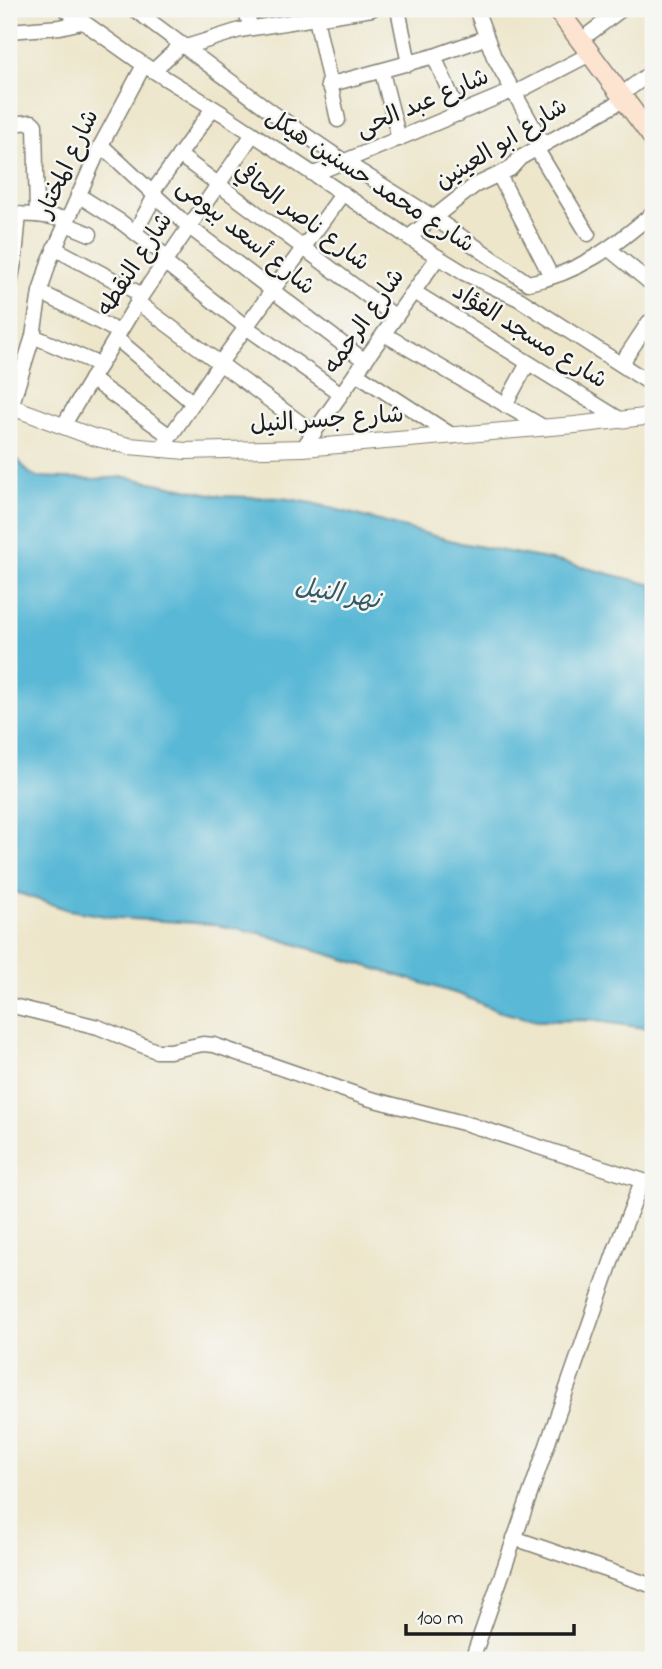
<svg xmlns="http://www.w3.org/2000/svg" width="662" height="1669" viewBox="0 0 662 1669" font-family="'Indie Flower','Playpen Sans Arabic',sans-serif">
<style>
.water{fill:#58b8d6;stroke:#3a6a79;stroke-width:2}
.lines{fill:none;stroke-linecap:round;stroke-linejoin:round}
.minor-casing{stroke:#848174;stroke-width:17}
.tertiary-casing{stroke:#848174;stroke-width:18}
.secondary-casing{stroke:#848174;stroke-width:22}
.minor{stroke:#fff;stroke-width:14}
.tertiary{stroke:#fff;stroke-width:16}
.secondary{stroke:#fde4d1;stroke-width:19}
.labels{text-anchor:middle;dominant-baseline:central;stroke-width:5;stroke-linejoin:round;paint-order:stroke}
.street-label{font-size:24px;fill:#1c1c1c;stroke:#f6f6f2}
.water-label{font-size:26px;font-style:italic;fill:#345a66;stroke:#f6f6f2}
</style>
<rect width="100%" height="100%" fill="#f6f6f2"/>
<filter id="ink" filterUnits="userSpaceOnUse"><feTurbulence type="fractalNoise" baseFrequency=".0143" numOctaves="2"/><feDisplacementMap in="SourceGraphic" scale="14" xChannelSelector="R" yChannelSelector="G"/><feConvolveMatrix kernelMatrix="1 2 1 2 8 2 1 2 1" color-interpolation-filters="sRGB"/></filter>
<filter id="wash" filterUnits="userSpaceOnUse"><feTurbulence type="fractalNoise" baseFrequency=".00686" numOctaves="4" result="noise"/><feDisplacementMap in="SourceGraphic" scale="28" xChannelSelector="R" yChannelSelector="G"/><feGaussianBlur stdDeviation="1.57" result="paint"/><feColorMatrix in="noise" values="0 0 0 0 0 0 0 0 0 0 0 0 0 0 0 0 0 1.4 0 .05"/><feComposite in="paint" operator="in"/></filter>
<g filter="url(#wash)">
<rect width="100%" height="100%" fill="#ede6cb"/>
<path class="water" d="M9,449L28,472L37,477L95,479L126,477L221,496L282,498L312,503L461,543L567,563L653,585V1029L588,1020L537,1021L498,1011L461,995L259,933L210,924L117,918L69,910L9,890Z"/>
</g>
<g filter="url(#ink)">
<g class="lines">
<defs>
<g id="minor">
<path d="M65,9L144,65L223,114L438,257L464,273L519,299L653,385"/>
<path d="M134,9L273,113L345,162L433,217L528,283C578,274 616,245 653,213"/>
<path d="M245,9L251,28"/>
<path d="M398,9L409,64"/>
<path d="M476,9L494,57L543,144"/>
<path d="M316,18L338,120"/>
<path d="M9,31L60,27L82,22"/>
<path d="M590,33L622,9"/>
<path d="M186,47L240,30L372,9"/>
<path d="M434,56L459,114"/>
<path d="M153,71L182,44"/>
<path d="M382,72L399,139"/>
<path d="M328,85L434,56L485,38"/>
<path d="M630,88L653,71"/>
<path d="M513,94L590,54"/>
<path d="M9,124L32,122L35,125L37,215"/>
<path d="M101,145L188,226L365,361"/>
<path d="M536,148L588,234"/>
<path d="M179,155L396,317"/>
<path d="M314,174L512,91"/>
<path d="M499,175L551,276"/>
<path d="M152,193L213,108"/>
<path d="M78,195L121,222L167,257"/>
<path d="M9,214L37,215L68,219"/>
<path d="M66,224L90,234"/>
<path d="M135,232L155,196"/>
<path d="M409,237L474,186L510,169L520,158L625,99"/>
<path d="M54,248L142,295"/>
<path d="M609,249L653,285"/>
<path d="M164,262L246,327L341,394"/>
<path d="M9,289L15,257L19,214"/>
<path d="M40,292L119,332"/>
<path d="M414,292L621,420"/>
<path d="M137,302L314,433"/>
<path d="M384,334L545,428"/>
<path d="M33,336L100,365"/>
<path d="M116,338L193,403"/>
<path d="M621,364L649,322"/>
<path d="M356,373L453,436"/>
<path d="M91,379L170,436"/>
<path d="M505,405L528,363"/>
<path d="M11,407L33,336L40,292L49,262L101,145L144,65"/>
<path d="M63,426L142,295L253,134"/>
<path d="M303,448L438,257"/>
<path d="M161,450L220,363L343,193"/>
<path d="M9,1005L98,1027L156,1051H170L203,1044L214,1045L367,1098L471,1125L653,1184"/>
<path d="M514,1538L653,1586"/>
<path d="M472,1660L616,1248L642,1181"/>
</g>
<path id="tertiary" d="M9,406L93,437L129,446L186,451L303,448L575,425L653,416"/>
<path id="secondary" d="M557,9L653,138"/>
</defs>
<use href="#minor" class="minor-casing"/>
<use href="#tertiary" class="tertiary-casing"/>
<use href="#secondary" class="secondary-casing"/>
<use href="#minor" class="minor"/>
<use href="#tertiary" class="tertiary"/>
<use href="#secondary" class="secondary"/>
</g>
</g>
<g class="labels">
<g class="street-label">
<text transform="translate(423 104) rotate(-23)">شارع عبد الحى</text>
<text transform="translate(502 145) rotate(-32)">شارع ابو العينين</text>
<text transform="translate(69 164) rotate(-65)">شارع المختار</text>
<text transform="translate(369 182) rotate(33)">شارع محمد حسنين هيكل</text>
<text transform="translate(301 218) rotate(37)">شارع ناصر الحافي</text>
<text transform="translate(245 238) rotate(39)">شارع أسعد بيومى</text>
<text transform="translate(136 265) rotate(-57)">شارع النقطه</text>
<text transform="translate(365 322) rotate(-55)">شارع الرحمه</text>
<text transform="translate(529 337) rotate(32)">شارع مسجد الفؤاد</text>
<text transform="translate(327 421) rotate(-4)">شارع جسر النيل</text>
</g>
<g class="water-label">
<text transform="translate(337 595) rotate(10)">نهر النيل</text>
</g>
</g>
<rect width="662" height="1669" fill="none" stroke="#f6f6f2" stroke-width="35"/>
<path d="M406 1624v10h168v-10" fill="none" stroke="#1c1c1c" stroke-width="3.5"/>
<text x="417" y="1624" font-size="21" fill="#1c1c1c" stroke="#f6f6f2" stroke-width="5" paint-order="stroke">100 m</text>
</svg>
